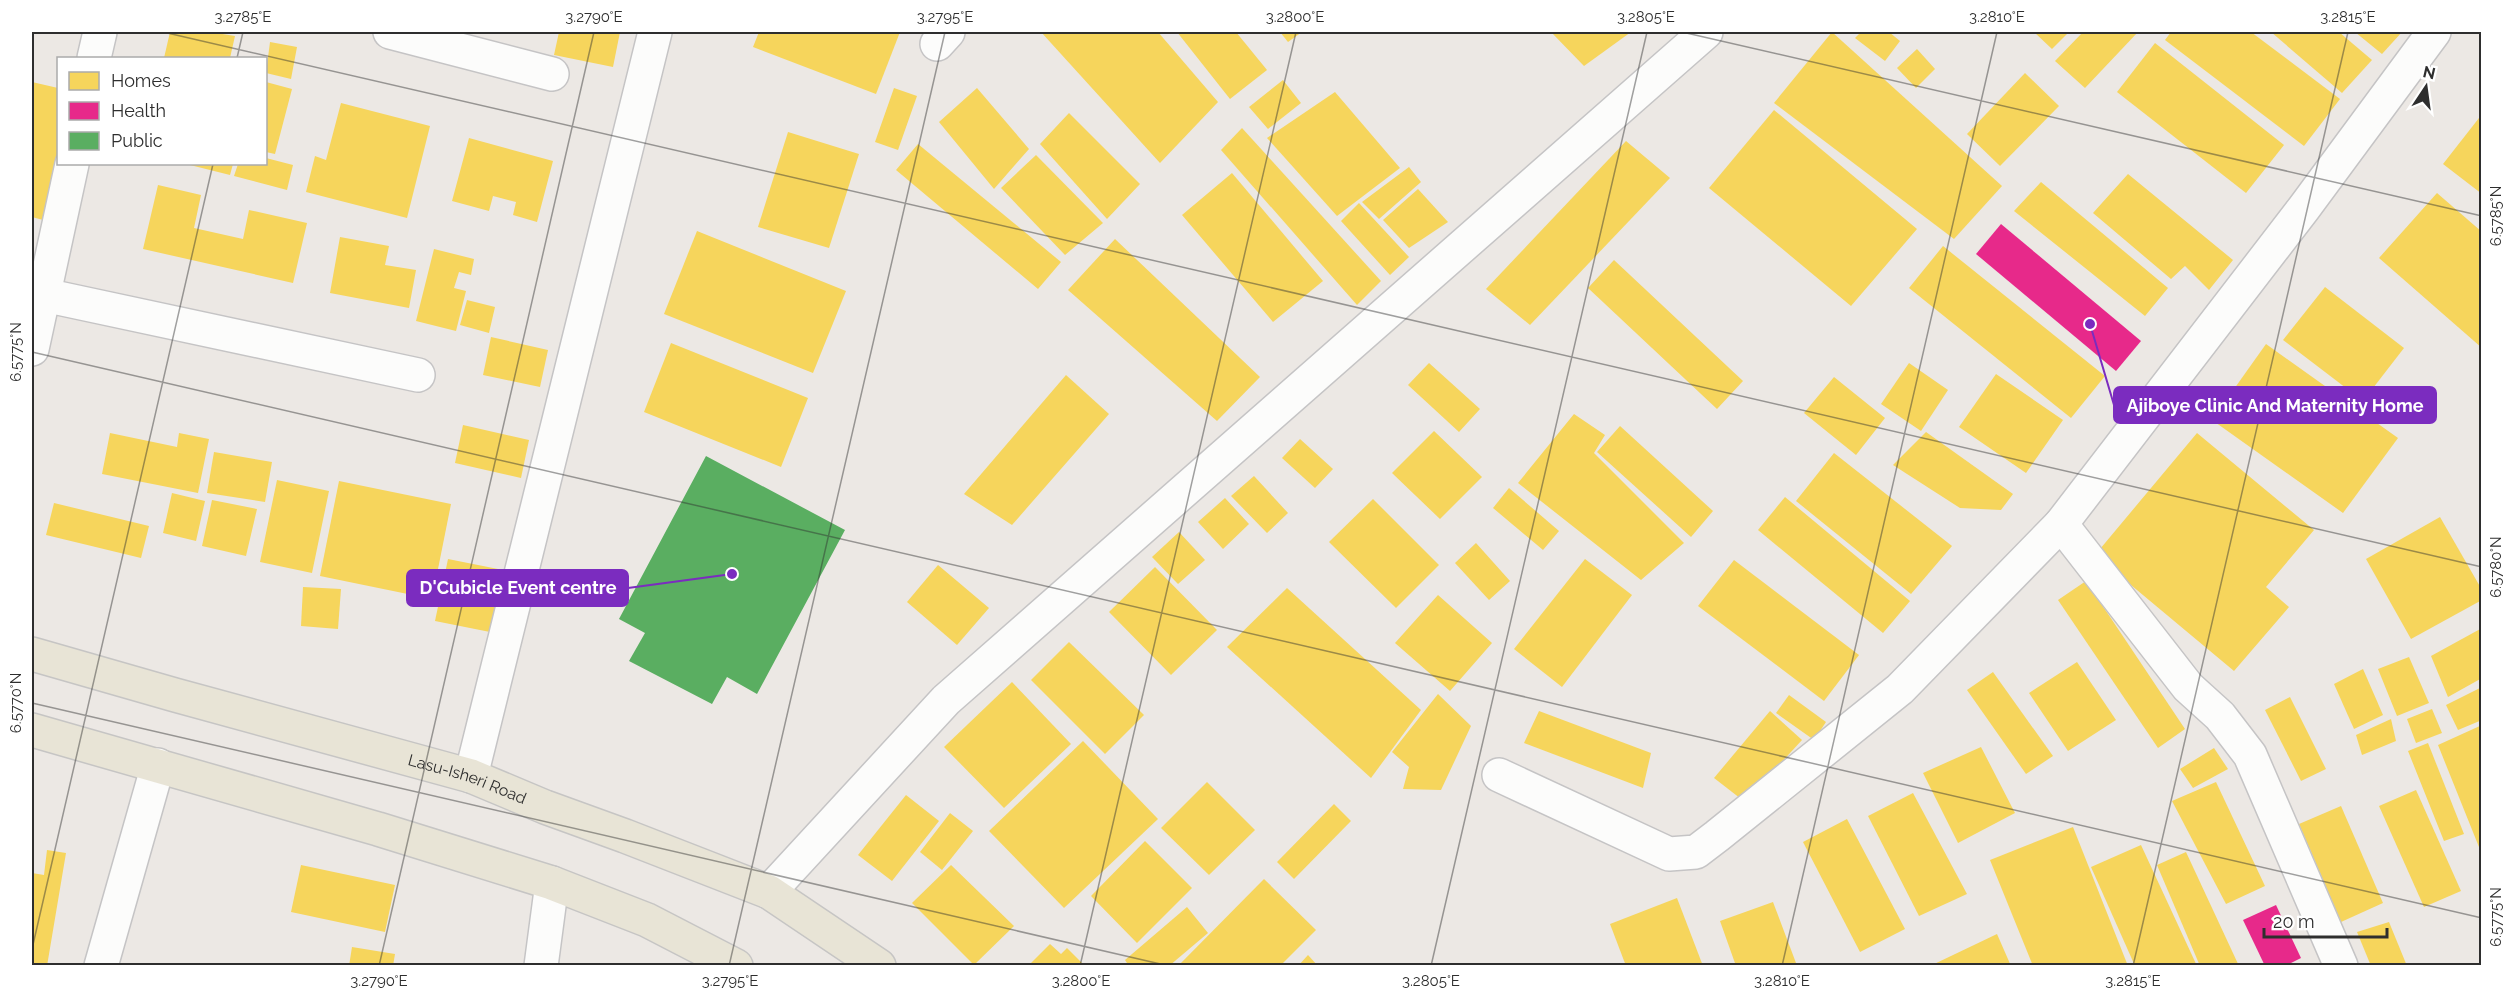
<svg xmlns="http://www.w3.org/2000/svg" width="2513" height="997" viewBox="0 0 2513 997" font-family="Raleway,sans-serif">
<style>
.homes{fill:#f6d55c}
.health{fill:#e7298a}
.public{fill:#5aae61}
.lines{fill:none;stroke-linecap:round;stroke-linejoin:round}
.minor-casing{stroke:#c5c4c5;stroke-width:36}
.primary-casing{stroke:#c6c5c4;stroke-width:36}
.minor{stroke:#fcfcfb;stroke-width:33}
.primary{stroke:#e8e4d6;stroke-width:33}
.ticks{fill:none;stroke:#2e2e2e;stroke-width:1.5;stroke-opacity:0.45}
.labels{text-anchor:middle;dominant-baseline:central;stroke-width:6;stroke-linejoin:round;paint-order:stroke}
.street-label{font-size:16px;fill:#2e2e2e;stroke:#fff}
.leader{fill:none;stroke:#7b2cbf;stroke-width:2}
.callout-dot{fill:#7b2cbf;stroke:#fff;stroke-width:2}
.callout{fill:#7b2cbf;stroke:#7b2cbf;stroke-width:2}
.callout-label{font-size:18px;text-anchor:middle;font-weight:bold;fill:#fff}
.neatline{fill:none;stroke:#2e2e2e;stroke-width:2}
.ticks-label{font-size:15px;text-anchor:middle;fill:#2e2e2e}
</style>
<rect width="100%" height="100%" fill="#ece8e4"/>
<g class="homes">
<path d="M170,32H210L235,36L230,58H164Z"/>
<path d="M559,32H620L613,67L554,55Z"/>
<path d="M759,32H900L876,94L753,47Z"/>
<path d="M1041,32H1158L1218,102L1160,163Z"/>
<path d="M1177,32H1236L1267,70L1230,99Z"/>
<path d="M1280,32H1302L1288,42Z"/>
<path d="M1551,32H1631L1584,66Z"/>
<path d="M1832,32L2002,186L1954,239L1774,103Z"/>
<path d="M1861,32H1889L1900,41L1885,61L1855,38Z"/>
<path d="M2034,32H2069L2052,49Z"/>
<path d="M2083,32H2138L2085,88L2055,61Z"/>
<path d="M2171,32H2251L2340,99L2304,146L2165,40Z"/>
<path d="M2271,32H2339L2372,60L2342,93Z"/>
<path d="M2355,32H2402L2382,54Z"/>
<path d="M270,42L297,47L291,79L266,73Z"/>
<path d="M2155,43L2284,145L2246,193L2117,92Z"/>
<path d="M1917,49L1935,69L1916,88L1897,68Z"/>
<path d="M2025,73L2059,106L2000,166L1967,134Z"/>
<path d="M1283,80L1301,103L1268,129L1249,107Z"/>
<path d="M32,82L58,88V164L54,223L32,217Z"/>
<path d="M266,82L292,89L275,154L266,152Z"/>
<path d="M894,88L917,96L898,150L875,142Z"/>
<path d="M977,88L1029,149L994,189L939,122Z"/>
<path d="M1335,92L1400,168L1337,216L1267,138Z"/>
<path d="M341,103L430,126L407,218L306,192L315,156L326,160Z"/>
<path d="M1774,110L1917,229L1851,306L1709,188Z"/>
<path d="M1069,113L1140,184L1107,219L1040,144Z"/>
<path d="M2479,118L2482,120V194L2443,164Z"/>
<path d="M1242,128L1381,281L1357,305L1221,150Z"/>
<path d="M788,132L859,154L829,248L758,227Z"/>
<path d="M469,138L553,161L537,222L513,215L516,202L493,196L489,211L452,201Z"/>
<path d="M1626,141L1670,178L1530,325L1486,289Z"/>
<path d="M918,144L1061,262L1038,289L896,170Z"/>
<path d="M1036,155L1103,223L1065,255L1001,188Z"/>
<path d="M266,158L293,165L287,190L234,176L238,164H266Z"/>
<path d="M186,164H233L230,175Z"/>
<path d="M1409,167L1421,182L1379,219L1362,202Z"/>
<path d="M1232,173L1323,281L1273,322L1182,215Z"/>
<path d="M2128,174L2233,260L2209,290L2185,266L2171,279L2093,213Z"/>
<path d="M2041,182L2168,288L2145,316L2014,211Z"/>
<path d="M158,185L201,195L194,228L243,239L249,210L307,223L293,283L143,249Z"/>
<path d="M1418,189L1448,222L1409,248L1383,220Z"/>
<path d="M2437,193L2482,232V348L2379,258Z"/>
<path d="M1359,203L1409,257L1390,275L1341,221Z"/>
<path d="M697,231L846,291L813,373L664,314Z"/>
<path d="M340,237L389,246L385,265L416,270L409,308L330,293Z"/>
<path d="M1115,239L1260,377L1217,421L1068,290Z"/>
<path d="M1943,246L2105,376L2071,418L1909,288Z"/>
<path d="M434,249L474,259L471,275L459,272L454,288L466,291L456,331L416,321Z"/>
<path d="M1614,260L1743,381L1717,409L1588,288Z"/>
<path d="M2325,287L2404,348L2363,401L2283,340Z"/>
<path d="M467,300L495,307L489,333L460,325Z"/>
<path d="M491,337L548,350L540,387L483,375Z"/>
<path d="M671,343L808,398L781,467L644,412Z"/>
<path d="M2266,344L2398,438L2343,513L2212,420Z"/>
<path d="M1429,363L1480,409L1459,432L1408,385Z"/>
<path d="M1909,363L1948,390L1921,431L1881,404Z"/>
<path d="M1996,374L2063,420L2026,473L1959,427Z"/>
<path d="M1066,375L1109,414L1012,525L964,494Z"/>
<path d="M1834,377L1885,418L1856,455L1804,413Z"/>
<path d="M1574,414L1605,435L1594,453L1684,543L1641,580L1518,483Z"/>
<path d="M463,425L529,440L521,478L455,463Z"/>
<path d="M1620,426L1713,511L1691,537L1597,452Z"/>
<path d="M1434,431L1482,477L1440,519L1392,473Z"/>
<path d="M1926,432L2013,494L2001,510L1960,508L1893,465Z"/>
<path d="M110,433L177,447L179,433L209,439L198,493L102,474Z"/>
<path d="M2197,433L2314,530L2266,587L2289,607L2234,671L2095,555Z"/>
<path d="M1300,439L1333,469L1315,488L1282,458Z"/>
<path d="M214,452L272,462L265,502L207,493Z"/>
<path d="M1834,453L1952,546L1911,594L1796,501Z"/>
<path d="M1254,476L1288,513L1267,533L1231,496Z"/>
<path d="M277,480L329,491L312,573L260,562Z"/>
<path d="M339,481L451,504L432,599L320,576Z"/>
<path d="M1509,488L1559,531L1543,550L1493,508Z"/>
<path d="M172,493L205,501L196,541L163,533Z"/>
<path d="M1785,497L1910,601L1883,633L1758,530Z"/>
<path d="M1225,498L1249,524L1223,549L1198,522Z"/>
<path d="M1373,499L1439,565L1396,608L1329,542Z"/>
<path d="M212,500L257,509L246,556L202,546Z"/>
<path d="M54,503L149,526L141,558L46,535Z"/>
<path d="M2440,517L2482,590V600L2411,639L2366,559Z"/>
<path d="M1179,532L1205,560L1178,584L1152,557Z"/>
<path d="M1476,543L1510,581L1489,600L1455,563Z"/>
<path d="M448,559L508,571L495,633L435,621Z"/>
<path d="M1585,559L1632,595L1562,687L1514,649Z"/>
<path d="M1734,560L1859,655L1824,701L1698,606Z"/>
<path d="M938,565L989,608L957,645L907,602Z"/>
<path d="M1155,567L1217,630L1171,675L1109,612Z"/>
<path d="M2086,581L2185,729L2158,748L2058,600Z"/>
<path d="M303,587L341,589L338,629L301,626Z"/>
<path d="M1287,588L1421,710L1371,778L1227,647Z"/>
<path d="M1438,595L1492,643L1450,691L1395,643Z"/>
<path d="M2482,628V678L2448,697L2431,656Z"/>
<path d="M1069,642L1144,715L1105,754L1031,680Z"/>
<path d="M2409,657L2429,703L2397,716L2378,669Z"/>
<path d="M2077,662L2116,720L2068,751L2029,693Z"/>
<path d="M2363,669L2383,715L2354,729L2334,684Z"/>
<path d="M1993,672L2053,756L2026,774L1967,690Z"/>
<path d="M1012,682L1071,744L1004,808L944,747Z"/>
<path d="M2482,687V720L2458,730L2446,705Z"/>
<path d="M1438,694L1471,726L1441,790L1403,789L1409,767L1392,752Z"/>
<path d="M1789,695L1826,722L1814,740L1776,713Z"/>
<path d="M2290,697L2326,769L2301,781L2265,710Z"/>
<path d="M2432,709L2442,733L2416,743L2407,719Z"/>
<path d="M1539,711L1651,753L1643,788L1524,743Z"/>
<path d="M1770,711L1802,740L1745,802L1714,778Z"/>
<path d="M2391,719L2396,741L2362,755L2356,735Z"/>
<path d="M2482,725V852H2481L2438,745Z"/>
<path d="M1083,741L1158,819L1064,908L989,831Z"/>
<path d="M2428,743L2464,834L2444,841L2408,751Z"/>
<path d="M1981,747L2015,813L1958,843L1923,773Z"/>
<path d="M2214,748L2228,769L2193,788L2180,769Z"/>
<path d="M1207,782L1255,830L1209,875L1161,828Z"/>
<path d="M2216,782L2265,886L2226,904L2172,801Z"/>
<path d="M2416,790L2461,891L2424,907L2379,806Z"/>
<path d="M1913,793L1967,894L1919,916L1868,816Z"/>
<path d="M906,795L939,821L892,881L858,855Z"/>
<path d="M1334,804L1351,821L1294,879L1277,862Z"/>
<path d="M2341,806L2383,903L2341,922L2299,824Z"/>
<path d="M950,813L973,831L942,870L920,852Z"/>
<path d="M1847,819L1905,929L1860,952L1803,842Z"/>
<path d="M2073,827L2128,966H2033L1990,860Z"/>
<path d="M1145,841L1192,888L1137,943L1091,896Z"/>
<path d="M2141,845L2197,966H2135L2091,867Z"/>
<path d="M47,850L66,853L47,966H32V873L44,875Z"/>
<path d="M2186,852L2239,966H2200L2157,865Z"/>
<path d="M301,865L395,885L385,932L291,912Z"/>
<path d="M951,865L1014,926L974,965L912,903Z"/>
<path d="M1264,879L1316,930L1280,966H1178Z"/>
<path d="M1677,898L1703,966H1626L1610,924Z"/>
<path d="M1773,902L1796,963L1790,966H1736L1720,921Z"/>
<path d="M1187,907L1208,933L1169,966H1129L1125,960Z"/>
<path d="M2389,922L2407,966H2371L2357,932Z"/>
<path d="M1997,934L2011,966H1930Z"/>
<path d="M1050,944L1061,954L1067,948L1085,966H1028Z"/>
<path d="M352,947L395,954L393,966H349Z"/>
<path d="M1308,955L1318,966H1298Z"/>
</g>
<g class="health">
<path d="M2001,224L2141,341L2116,371L1976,254Z"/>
<path d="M2276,905L2301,958L2285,966H2265L2243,920Z"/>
</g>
<path class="public" d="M706,456L845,530L757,694L727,677L712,704L629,661L645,633L619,619Z"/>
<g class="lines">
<defs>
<g id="minor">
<path d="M390,32L552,74"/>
<path d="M937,44L948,32"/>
<path d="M94,58L100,32"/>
<path d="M44,295L418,375"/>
<path d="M32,349L72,164"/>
<path d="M2061,524L2188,687L2220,716L2250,755L2341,966"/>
<path d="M1499,775L1669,854L1696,852L1717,836L1900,689L2061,524L2304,208L2434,32"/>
<path d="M471,776L655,32"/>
<path d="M769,892L946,700L1706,32"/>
<path d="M101,966L158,765"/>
<path d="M541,966L552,883"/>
</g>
<g id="primary">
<path id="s1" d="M32,654L175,695L471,776L545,807L625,836L769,892L879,966"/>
<path d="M32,730L378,829L552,883L647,920L736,966"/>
</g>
</defs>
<use href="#minor" class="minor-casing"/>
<use href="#primary" class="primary-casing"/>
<use href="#minor" class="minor"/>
<use href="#primary" class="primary"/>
</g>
<path class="ticks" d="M163,32L2482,567M1682,32L2482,216M237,58L243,32M32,352L2482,918M32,703L1169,966M32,949L213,164M379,966L594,32M729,966L945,32M1080,966L1296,32M1431,966L1647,32M1782,966L1997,32M2133,966L2348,32"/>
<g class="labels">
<g class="street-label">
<text stroke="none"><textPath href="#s1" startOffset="453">Lasu-Isheri Road</textPath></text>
</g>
</g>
<path class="leader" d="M2090 324L2114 405M732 574L628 588"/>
<g class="callout-dot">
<circle cx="2090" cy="324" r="6"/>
<circle cx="732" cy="574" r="6"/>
</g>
<g class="callout">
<rect x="2114" y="387" width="322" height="36" rx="6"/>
<rect x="407" y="570" width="221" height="36" rx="6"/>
</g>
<g class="callout-label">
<text x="2275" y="412">Ajiboye Clinic And Maternity Home</text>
<text x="518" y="594">D'Cubicle Event centre</text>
</g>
<rect width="2513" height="997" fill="none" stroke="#ffffff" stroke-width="66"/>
<rect x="57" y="57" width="210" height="108" fill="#ffffff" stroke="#ababab" stroke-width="1.5"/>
<rect x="69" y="72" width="30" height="18" fill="#f6d55c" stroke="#ababab" stroke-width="1.5"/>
<text x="111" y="87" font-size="18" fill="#2e2e2e">Homes</text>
<rect x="69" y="102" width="30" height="18" fill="#e7298a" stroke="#ababab" stroke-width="1.5"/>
<text x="111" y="117" font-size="18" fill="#2e2e2e">Health</text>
<rect x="69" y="132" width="30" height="18" fill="#5aae61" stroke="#ababab" stroke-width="1.5"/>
<text x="111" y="147" font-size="18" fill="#2e2e2e">Public</text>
<g transform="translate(2426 87) rotate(13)" stroke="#ffffff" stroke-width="4.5" paint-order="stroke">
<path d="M0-4.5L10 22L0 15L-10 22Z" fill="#2e2e2e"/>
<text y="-9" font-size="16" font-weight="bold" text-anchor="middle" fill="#2e2e2e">N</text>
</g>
<path d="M2264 928v9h123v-9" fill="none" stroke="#2e2e2e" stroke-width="3"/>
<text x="2273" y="928" font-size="18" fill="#2e2e2e" stroke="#ffffff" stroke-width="4.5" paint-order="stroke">20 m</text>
<rect x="33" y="33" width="2447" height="931" class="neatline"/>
<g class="ticks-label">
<text x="243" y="22">3.2785°E</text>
<text x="594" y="22">3.2790°E</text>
<text x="945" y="22">3.2795°E</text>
<text x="1295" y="22">3.2800°E</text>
<text x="1646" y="22">3.2805°E</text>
<text x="1997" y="22">3.2810°E</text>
<text x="2348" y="22">3.2815°E</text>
<text transform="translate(2496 216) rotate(-90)" y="5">6.5785°N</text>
<text transform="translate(16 352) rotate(-90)" y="5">6.5775°N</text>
<text transform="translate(2496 567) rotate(-90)" y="5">6.5780°N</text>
<text transform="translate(16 703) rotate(-90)" y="5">6.5770°N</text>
<text transform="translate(2496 917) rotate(-90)" y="5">6.5775°N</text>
<text x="379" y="986">3.2790°E</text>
<text x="730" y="986">3.2795°E</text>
<text x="1081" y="986">3.2800°E</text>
<text x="1431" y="986">3.2805°E</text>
<text x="1782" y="986">3.2810°E</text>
<text x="2133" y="986">3.2815°E</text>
</g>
</svg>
